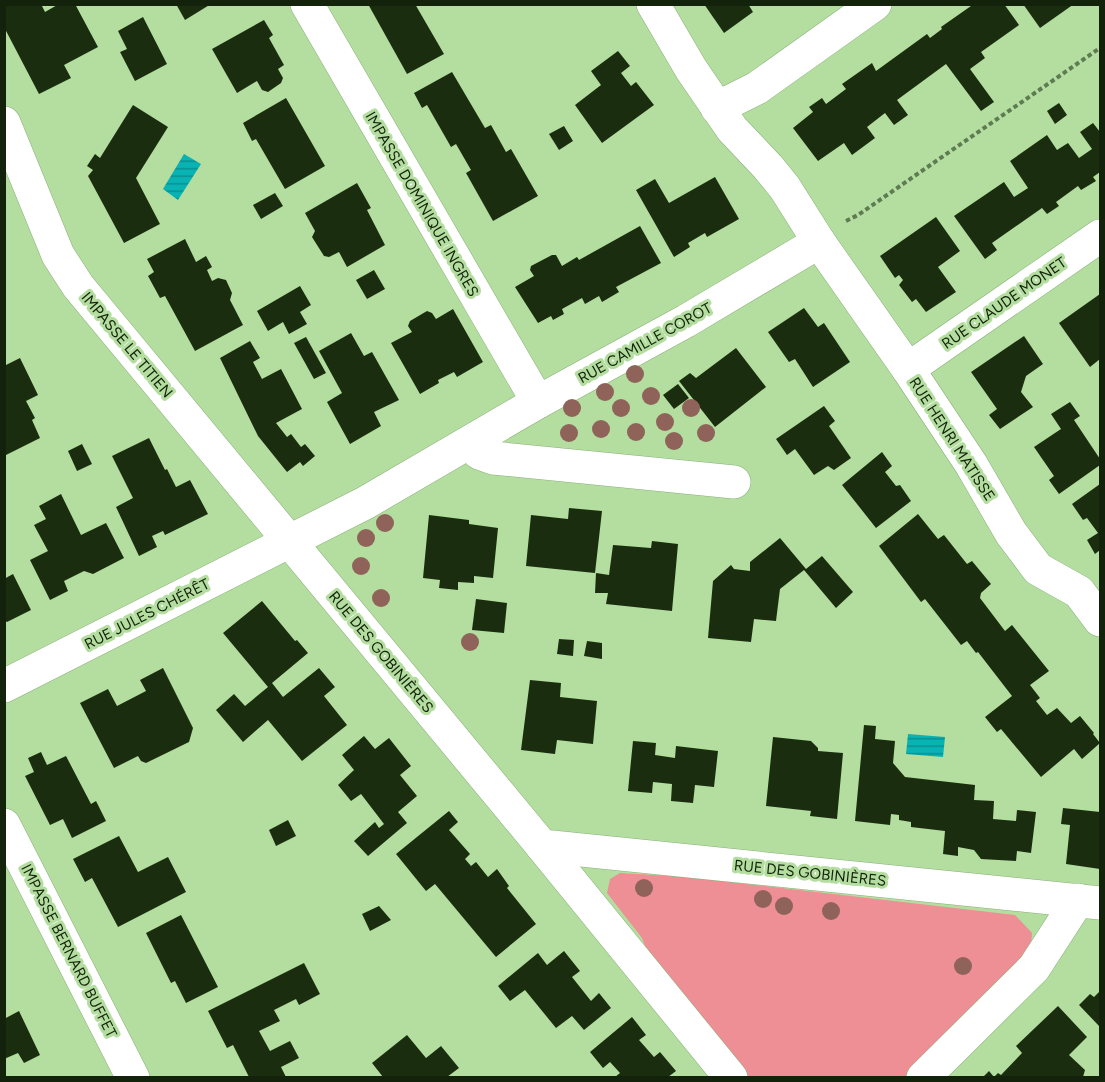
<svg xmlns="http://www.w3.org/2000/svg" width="1105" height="1082" viewBox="0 0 1105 1082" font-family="Figtree,sans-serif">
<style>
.grass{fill:#ee8e95}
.water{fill:url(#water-rules)}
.building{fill:#1a2e0f}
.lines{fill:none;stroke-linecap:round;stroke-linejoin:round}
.minor-casing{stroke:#89b176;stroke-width:34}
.path{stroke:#5f7b51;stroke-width:4;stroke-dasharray:4.5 3;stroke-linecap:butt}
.minor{stroke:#fff;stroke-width:33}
.tree{fill:#8f6359}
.labels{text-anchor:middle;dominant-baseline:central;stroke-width:6;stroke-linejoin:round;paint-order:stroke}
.street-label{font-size:15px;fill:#13220a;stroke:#b4dda0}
</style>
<defs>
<pattern id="water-rules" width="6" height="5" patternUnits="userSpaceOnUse" patternTransform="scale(1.5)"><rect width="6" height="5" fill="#09b2b3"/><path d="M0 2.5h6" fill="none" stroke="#089090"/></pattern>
</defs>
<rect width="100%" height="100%" fill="#b4dda0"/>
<path class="grass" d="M620,873L687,877L1015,915L1032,933L1030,960L1008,983L906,1077H745L652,964L642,938L607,893L610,879Z"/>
<g class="water">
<path d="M184,154L201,164L178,200L163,189Z"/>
<path d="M908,734L945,737L943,757L906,754Z"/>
</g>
<g class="building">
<path d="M8,4H41L45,12L59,4H75L98,47L64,65L71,78L39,94L4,27V6Z"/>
<path d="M176,4H211L185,20Z"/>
<path d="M368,4H415L444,54L407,74Z"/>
<path d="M704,4H748L753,12L724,33Z"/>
<path d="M970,4H1004L1019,25L981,52L985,58L970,69L994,102L981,111L946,64L897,100L908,115L894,125L885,113L867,127L875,138L852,155L844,143L818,161L793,128L813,112L809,107L822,98L826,104L846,89L842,84L872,63L876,71L927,34L930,38L942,29L941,27L971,6Z"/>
<path d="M1023,4H1074L1040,28Z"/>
<path d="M143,17L167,64L135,81L120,52L127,49L118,31Z"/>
<path d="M264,20L273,35L269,38L284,65L278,69L283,78L281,83L268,92L262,90L257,81L237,93L212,49Z"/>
<path d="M618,51L630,66L621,73L631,86L636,82L654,105L602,143L575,105L601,85L591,71Z"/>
<path d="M452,72L485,128L491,125L506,152L511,149L538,196L493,221L466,173L471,170L456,144L451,147L427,105L422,108L414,93Z"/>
<path d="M286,98L325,166L285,189L256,139L252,141L243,123Z"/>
<path d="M1059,103L1067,115L1055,124L1047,111Z"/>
<path d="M133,105L168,127L136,178L160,224L124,243L88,176L93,170L87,166L95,154L100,158Z"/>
<path d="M1093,123L1100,132V172L1093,177L1096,181L1081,190L1078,186L1056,202L1059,206L1047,214L1042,208L992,243L997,250L985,259L954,216L1004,182L1014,197L1028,188L1010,161L1047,135L1057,150L1068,143L1079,158L1092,149L1080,132Z"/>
<path d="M564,126L573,141L559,150L549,134Z"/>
<path d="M715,177L739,219L707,237L705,233L688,243L690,247L674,257L636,190L655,179L669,203Z"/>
<path d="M357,183L371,208L367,210L385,245L347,267L339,252L329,257L324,256L312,237L315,231L305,213Z"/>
<path d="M275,193L283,206L261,219L253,205Z"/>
<path d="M936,217L960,251L938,267L956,292L926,312L916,299L912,302L899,285L903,280L899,275L895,278L880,256Z"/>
<path d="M640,226L661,263L616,287L619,292L602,302L599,296L585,304L582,298L562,309L564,314L553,320L551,316L538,323L515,287L534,276L530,270L531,266L552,255H556L562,266L577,257L579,260Z"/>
<path d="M185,239L196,262L206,256L212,267L207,270L212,281L218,278L226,280L232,293L230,300L243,325L195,351L165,296L160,298L148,276L154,272L147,259Z"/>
<path d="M374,270L385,289L367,299L356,280Z"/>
<path d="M300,286L311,305L300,312L307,324L289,334L283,322L268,331L257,311Z"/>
<path d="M1100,294V359L1090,367L1059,323Z"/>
<path d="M804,308L818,327L824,323L850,362L813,387L795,359L789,362L768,332Z"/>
<path d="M453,309L483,362L457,377L454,372L438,380L439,383L420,394L391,343L412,332L408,326L410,321L427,311L432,313L436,319Z"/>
<path d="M351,333L364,356L372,352L399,400L374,412L381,426L350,444L327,402L342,393L319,351Z"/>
<path d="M1024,336L1043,364L1026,376L1021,392L1033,407L1000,429L989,415L997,409L971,372Z"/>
<path d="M306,337L326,373L314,379L294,343Z"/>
<path d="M250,341L260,358L253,362L262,379L281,369L302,409L276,423L287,437L291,434L301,447L305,444L315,456L303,466L300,462L287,472L258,436L220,358Z"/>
<path d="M736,348L766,387L715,427L679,381L690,373L696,378Z"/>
<path d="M20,358L38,395L26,401L35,418L32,420L40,438L4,456V366Z"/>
<path d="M678,384L689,398L674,409L663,395Z"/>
<path d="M1070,402L1080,416L1074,420L1100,459V465L1059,494L1049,480L1054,476L1034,447L1061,429L1051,414Z"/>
<path d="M824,406L835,421L829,426L851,458L834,470L828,466L814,475L795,449L787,455L776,439Z"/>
<path d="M149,438L165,470L167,469L176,487L190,480L208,514L165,535L163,531L152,536L157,547L139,556L116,507L133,498L112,456Z"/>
<path d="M82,444L92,464L77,471L68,451Z"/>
<path d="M882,452L892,466L885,472L896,486L900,485L911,501L876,528L842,485Z"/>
<path d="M1100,484V550L1095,554L1087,540L1098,533L1087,518L1083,520L1072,504Z"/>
<path d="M61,494L81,535L106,523L124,558L93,574L84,571L64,581L68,591L50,600L30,560L48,551L34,525L46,519L39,506Z"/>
<path d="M569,508L602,511L595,573L526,566L531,515L568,519Z"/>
<path d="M918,514L938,539L944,535L967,564L972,561L991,584L981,593L980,598L1005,631L1012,625L1049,671L1030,685L1040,698L1036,701L1047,715L1057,708L1071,723L1080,716L1094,733L1093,734L1100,743L1082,759L1074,749L1041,777L1001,729L997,732L985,717L1012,696L978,652L976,653L967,641L961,645L925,599L921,602L879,546Z"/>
<path d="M429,515L469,520V524L498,528L493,578L474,576V583L458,582V590L439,588L440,580L423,578Z"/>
<path d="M780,538L806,569L822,556L853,592L836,608L804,570L780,589L776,621L754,619L751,642L708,638L713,581L731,565L734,569L750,571V562Z"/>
<path d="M652,541L678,544L672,611L606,604L608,593H595L596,573L609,575L613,545L651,548Z"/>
<path d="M13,574L31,610L7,622L4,620V579Z"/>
<path d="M476,599L507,603L504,633L472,630Z"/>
<path d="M262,601L295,641L297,640L308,653L272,683L283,697L319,668L335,687L324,696L347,725L302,761L268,720L243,742L216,710L234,694L245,706L268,687L223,633Z"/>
<path d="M559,639L574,640L573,656L557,654Z"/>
<path d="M587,641L602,643V659L584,656Z"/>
<path d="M163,668L193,728L189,742L146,763L141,761L138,756L114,768L80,703L108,689L117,706L146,691L140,680Z"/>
<path d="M530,680L561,683L560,697L597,701L593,744L557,740L555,754L521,750Z"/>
<path d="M864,725L876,726L875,739L895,741L893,763L905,777L975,785L974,800L994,801L993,819L1016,821L1017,810L1036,812L1031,853L1017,851L1016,861L981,859L974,850L958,847V856L943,854L945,831L911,827V822L899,820V815L891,814L890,825L855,821Z"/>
<path d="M364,736L375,749L389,738L411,766L400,775L417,796L398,812L407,823L368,856L354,841L375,822L379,828L384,824L361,794L351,801L338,785L354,770L342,755Z"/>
<path d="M773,737L811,741L818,748V751L843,753L837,819L810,816L811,811L766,806Z"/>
<path d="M633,741L656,743L655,755L675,758L676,746L718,751L714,787L695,785L693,803L671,801L672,784L653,782L652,793L628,791Z"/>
<path d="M41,752L47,765L66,756L91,804L96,801L106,821L72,838L63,819L50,825L25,776L34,772L28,758Z"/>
<path d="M1063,808L1100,812V869L1066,864L1070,825L1061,824Z"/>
<path d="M449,811L458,822L449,830L470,854L465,859L471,866L476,862L488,877L497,869L509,886L507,888L536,924L496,957L435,884L426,891L396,854Z"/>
<path d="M288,820L296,836L276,846L269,830Z"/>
<path d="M119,836L138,872L168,857L186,892L118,927L92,878L85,882L73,859Z"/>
<path d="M379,906L391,920L370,931L362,914Z"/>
<path d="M181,915L218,987L186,1003L175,981L171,983L146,933Z"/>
<path d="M564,951L580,971L572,977L591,1001L599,993L611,1008L584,1030L572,1016L556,1028L525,990L510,1001L498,986L538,953L547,965Z"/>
<path d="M304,963L320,994L299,1005L296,999L274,1010L280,1021L259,1031L270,1051L290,1041L299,1058L281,1067L286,1077H249L233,1045L227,1048L208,1011Z"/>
<path d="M1100,991V1027L1079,1005L1090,994L1094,997Z"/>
<path d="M1058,1006L1087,1037L1069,1055L1085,1070L1083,1077H983L989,1071L994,1077L998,1073L1001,1075L1022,1053L1016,1046Z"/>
<path d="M19,1011L40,1055L24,1063L18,1053L4,1059V1019Z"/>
<path d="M632,1017L646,1035L639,1040L654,1057L660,1052L676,1071L668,1077H615L620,1073L610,1062L603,1068L590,1052Z"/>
<path d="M407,1035L426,1058L441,1046L459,1068L447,1077H383L372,1063Z"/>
</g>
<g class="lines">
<defs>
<g id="minor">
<path d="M307,4L538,402"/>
<path d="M653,4L691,69L732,129L768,167L785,188L819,242L908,369L971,464L1011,533L1038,569L1079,592L1100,620"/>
<path d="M717,108L757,88L875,4"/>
<path d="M4,123L58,255L78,286L542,846L1100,903"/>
<path d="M908,369L1100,236"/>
<path d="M471,443L479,453L493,458L734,482"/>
<path d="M4,686L365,503L538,402L686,321L819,242"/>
<path d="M4,825L133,1078"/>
<path d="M542,846L731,1078"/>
<path d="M923,1078L1034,968L1078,900"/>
</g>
</defs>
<use href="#minor" class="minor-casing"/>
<path class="path" d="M846,221L858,215L1100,48"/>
<use href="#minor" class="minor"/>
</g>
<g class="tree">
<circle cx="635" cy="374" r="9"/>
<circle cx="605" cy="392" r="9"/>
<circle cx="651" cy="396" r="9"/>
<circle cx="572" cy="408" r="9"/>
<circle cx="621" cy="408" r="9"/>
<circle cx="691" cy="408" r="9"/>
<circle cx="665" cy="422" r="9"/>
<circle cx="601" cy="429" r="9"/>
<circle cx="636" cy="432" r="9"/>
<circle cx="569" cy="433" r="9"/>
<circle cx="706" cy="433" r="9"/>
<circle cx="674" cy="441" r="9"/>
<circle cx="385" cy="523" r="9"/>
<circle cx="366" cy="538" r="9"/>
<circle cx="361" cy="566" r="9"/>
<circle cx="381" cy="598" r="9"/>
<circle cx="470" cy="642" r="9"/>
<circle cx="644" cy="888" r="9"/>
<circle cx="763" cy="899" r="9"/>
<circle cx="784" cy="906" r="9"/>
<circle cx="831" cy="911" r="9"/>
<circle cx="963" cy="966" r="9"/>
</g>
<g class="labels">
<g class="street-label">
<text transform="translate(422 204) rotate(60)">IMPASSE DOMINIQUE INGRES</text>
<text transform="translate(1004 303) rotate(-35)">RUE CLAUDE MONET</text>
<text transform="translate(645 343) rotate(-29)">RUE CAMILLE COROT</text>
<text transform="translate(127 345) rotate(50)">IMPASSE LE TITIEN</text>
<text transform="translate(952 439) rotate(57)">RUE HENRI MATISSE</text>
<text transform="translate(147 614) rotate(-27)">RUE JULES CHÉRÊT</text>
<text transform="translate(381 652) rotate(50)">RUE DES GOBINIÈRES</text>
<text transform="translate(810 873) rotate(6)">RUE DES GOBINIÈRES</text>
<text transform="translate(69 951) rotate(63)">IMPASSE BERNARD BUFFET</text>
</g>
</g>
<rect width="1105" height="1082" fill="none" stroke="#13220a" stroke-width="12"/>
</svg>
